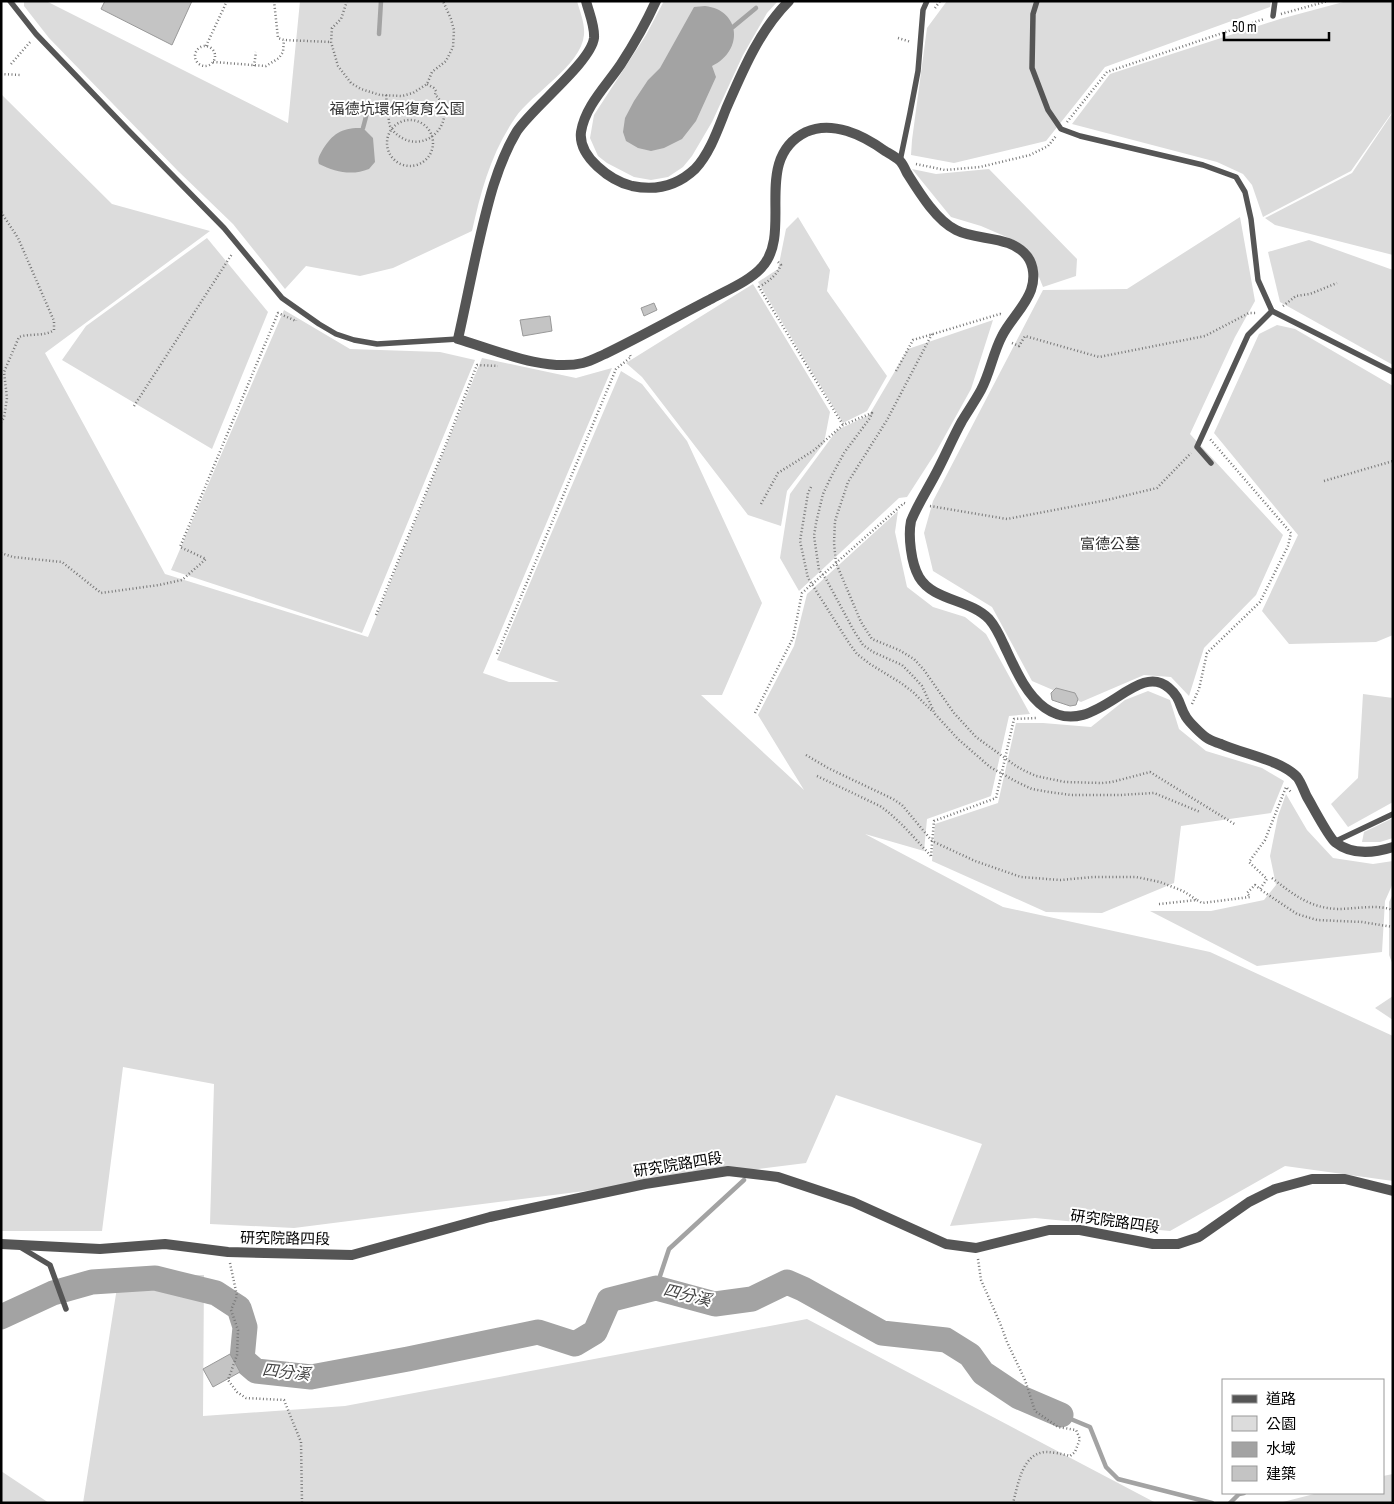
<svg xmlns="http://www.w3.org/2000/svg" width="1394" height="1504" viewBox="0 0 1394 1504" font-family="'Sofia Sans Condensed','Noto Sans TC',sans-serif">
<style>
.green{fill:#dcdcdc}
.water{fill:#a3a3a3}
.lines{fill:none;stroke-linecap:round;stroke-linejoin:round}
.stream{stroke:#a3a3a3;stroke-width:4.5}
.river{stroke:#a3a3a3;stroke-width:25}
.building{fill:#c4c4c4;stroke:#999}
.path{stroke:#777;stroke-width:2.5;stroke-dasharray:1 2.5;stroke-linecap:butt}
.service{stroke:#555;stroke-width:5.5}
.minor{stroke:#555;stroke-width:10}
.labels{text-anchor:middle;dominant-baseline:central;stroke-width:4;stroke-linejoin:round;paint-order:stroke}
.park-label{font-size:15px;fill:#333;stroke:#fff}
.street-label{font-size:15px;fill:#000;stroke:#fff}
.water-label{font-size:16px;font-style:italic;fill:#444;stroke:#fff}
</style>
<rect width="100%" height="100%" fill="#fff"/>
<g class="green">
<path d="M24,1H46L288,123L300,1H577C580,12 585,23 584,35C581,66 532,93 515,118C491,153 481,191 472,231L393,268L360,276L306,266L285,289L233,224L178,171L49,38L24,6Z"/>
<path d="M664,1H778L767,13L743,55L712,122L692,156L683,167L668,177L651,180L634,177L607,163L598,156L590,138L594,115L646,35Z"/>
<path d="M947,1H1271L1270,7L1105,67L1046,141L954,163L911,155L912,140L927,28Z"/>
<path d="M1347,1H1393V111L1351,171L1263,217L1252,185L1243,174L1217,162L1072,124L1110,74L1280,19Z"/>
<path d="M1,94L112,204L210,231L45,353L165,574L368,637L482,358L576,378L612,368L483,673L509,682H559L497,660L621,371L642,384L687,441L762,603L722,695H701L804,790L758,715L794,646L807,594L898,511L895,532L907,587L933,607L965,617L986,634L1030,714L1009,716L991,796L927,819L924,851L865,834L1003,907L1210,952L1393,1036V1181L1285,1166L1170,1231L1035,1218L950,1226L982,1144L836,1095L806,1163L294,1228L210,1224L214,1084L123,1067L102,1231H1Z"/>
<path d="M1393,112V255L1275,225L1265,218L1352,173Z"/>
<path d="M912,169L936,174L989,169L1077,259L1076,276L1043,287L1029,252L1016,241L981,226L951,217Z"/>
<path d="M798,217L830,270L827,291L887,376L867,411L843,423L758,282L778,269L786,229Z"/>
<path d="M1240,217L1255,301L1235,337L1190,434L1283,535L1256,595L1204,648L1189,696L1171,677L1144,675L1081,702L1032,681L992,607L933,571L924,533L933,501L1043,290L1127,289Z"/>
<path d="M207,238L268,312L212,449L62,360L86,326Z"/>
<path d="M1309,240L1393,270V365L1280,302L1268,252Z"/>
<path d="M753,284L830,412L824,443L787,491L781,526L748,515L642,377L626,363Z"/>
<path d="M284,310L350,349L440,352L475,360L362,633L171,570Z"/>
<path d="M993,320L971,389L936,452L907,497L899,498L799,591L780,558L790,494L837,430L869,415L908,349Z"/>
<path d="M1277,325L1295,329L1393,386V635L1376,642L1289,644L1262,611L1298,535L1214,433L1259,334Z"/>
<path d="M1148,691L1170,700L1179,729L1206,751L1262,768L1284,781L1271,813L1181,826L1174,883L1102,913L1046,912L932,861L935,824L998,803L1016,723H1043L1091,727L1125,700Z"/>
<path d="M1363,694L1393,698V802L1348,827L1331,804L1358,778Z"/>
<path d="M1286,794L1307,830L1333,858L1373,864L1393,861V883L1385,901L1382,952L1257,966L1150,911H1211L1264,900L1276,885L1270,856L1278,816Z"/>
<path d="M1393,818V838L1380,842H1362L1364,832Z"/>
<path d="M1393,894V965L1389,955V902Z"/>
<path d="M1393,996V1020L1375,1008Z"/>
<path d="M119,1275H204L203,1416L345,1406L807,1319L1156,1503H83Z"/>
<path d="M1,1471L49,1503H1Z"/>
<path d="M1393,1474V1503H1279L1318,1493H1383V1476Z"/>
</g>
<g class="water">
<path d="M705,6C741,10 744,51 712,66L716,77L696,121L682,139L664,148L651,151L638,148L626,141L623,132L625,118L634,101L648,80L660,68L694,7Z"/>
<path d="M363,128L373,138L375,162L369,169C352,176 335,172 319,164C317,158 320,155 323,149C333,133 343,127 363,128Z"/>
</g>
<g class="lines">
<g class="stream">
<path d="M733,27L756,8"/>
<path d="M379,34L381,1"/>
<path d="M363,128L367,113"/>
<path d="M656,1288L669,1249L744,1180"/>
<path d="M1061,1415L1090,1427L1106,1467L1118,1479L1212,1503"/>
<path d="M1230,1503L1239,1494L1244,1493"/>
</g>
<path class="river" d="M1,1317L53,1293L92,1282L155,1278L216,1293L239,1308L245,1327L242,1359L256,1371L311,1377L408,1359L538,1332L575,1344L595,1332L609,1300L656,1288L715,1304L752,1299L787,1282L803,1289L882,1333L946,1340L970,1355L983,1373L1019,1397L1061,1415"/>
</g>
<g class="building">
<path d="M105,1H192L172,45L101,9Z"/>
<path d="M654,303L657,310L644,316L641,308Z"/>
<path d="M550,316L552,331L523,336L520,320Z"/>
<path d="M1056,688L1075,693L1078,699L1076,705L1070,706L1052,700L1051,693Z"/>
<path d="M230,1354L240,1372L213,1387L203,1369Z"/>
</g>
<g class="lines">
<g class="path">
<path d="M274,1L278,38L284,40L331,42"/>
<path d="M347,1L341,19L332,28L331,42L338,66L351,83L361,89L380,95L402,96L413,93L427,84L432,72L446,61L453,47L454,30L451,19L443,1"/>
<path d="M935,8L940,1"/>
<path d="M1281,14L1328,1"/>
<path d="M898,38L911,42"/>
<path d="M206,46L227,1"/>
<circle cx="205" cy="56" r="10"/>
<path d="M213,62L266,66L279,58L283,52L284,40"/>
<path d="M11,64L31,41"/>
<path d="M254,66L256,52"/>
<path d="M1,74L21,75"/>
<path d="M386,95C387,98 386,101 386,103C387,106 389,108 389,110C389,116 388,120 390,126C393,132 398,136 404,139C432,152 459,115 435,95L436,91L434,88L427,84"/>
<circle cx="410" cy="143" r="23"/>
<path d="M1067,122L1107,72L1264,19"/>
<path d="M916,164L945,170L980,167L1030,155L1048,146L1056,136"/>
<path d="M1,212L18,238L54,321V330C44,337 30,333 19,337L4,372L7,398L4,418L1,422"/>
<path d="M778,262L781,265C776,276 769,281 759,287L843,425"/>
<path d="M1283,306L1296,296L1310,294L1337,283"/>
<path d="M932,334L887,420L848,482L835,521L834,543L836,563L861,622L872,639L899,650L914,659L924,670L954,713L976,737L1016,766L1025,771L1036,776L1065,782L1102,783L1112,782L1150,772L1236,825"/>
<path d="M1012,343L1019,346L1025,336L1099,357L1205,336L1249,313H1256"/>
<path d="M896,371L913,340L1000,314L1003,315"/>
<path d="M134,406L232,254"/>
<path d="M1324,481L1393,461"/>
<path d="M811,487L808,493L800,541L808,578L849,643L857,654L870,664L901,683L913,692L932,711"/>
<path d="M761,504L778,473L813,451L843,425L872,413L870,418L844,453L830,479L823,494L816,523L814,536L819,570L826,579L854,631L863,645L873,652L902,665L912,675L922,686L935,714L958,739L990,767L1017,782L1032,789L1049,792L1071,795H1120L1154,793L1200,812"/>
<path d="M930,506L1007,519L1107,500L1157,488L1191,453"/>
<path d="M1,553L13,557L62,562L101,593L159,585L182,580L206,559L180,547L278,313L296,321V320"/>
<path d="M376,615L446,444L477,365L498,366"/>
<path d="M497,654L616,369L631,357L630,355"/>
<path d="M1192,704L1199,689L1207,653L1260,602L1288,546L1291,533L1210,439"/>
<path d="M755,713L793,638L802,593L904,503L907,504"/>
<path d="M806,755L828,768L893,799L902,805L932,841L975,861L1021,877L1061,880L1093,877H1136L1160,882L1183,891L1197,900"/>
<path d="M817,776L880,806C900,820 915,839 931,856"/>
<path d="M931,856L934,821L996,798L1014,719L1037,718"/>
<path d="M1272,878C1293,894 1309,908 1338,909C1356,909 1376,904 1393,910"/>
<path d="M1261,890L1297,914L1317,920L1362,922L1393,927"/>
<path d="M1159,904L1197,900L1202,903L1250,897L1247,893L1255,885L1260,889L1267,879L1249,862L1265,840L1286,787L1291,792"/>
<path d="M978,1259L981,1280L1000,1323L1007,1342L1025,1380L1035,1411L1058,1427L1076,1430L1080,1439L1075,1452L1070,1456C1062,1454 1053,1452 1046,1452C1022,1453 1018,1485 1013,1503"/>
<path d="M230,1263L237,1296L231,1310L238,1330L237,1355L228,1380L237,1392L246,1398L284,1400L301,1442L302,1503"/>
</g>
<g class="service">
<path d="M10,1L36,34L127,129L224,228L282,298L319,324L336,334L354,340L377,344L458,339"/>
<path d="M1037,1L1033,14L1032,68L1048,110L1061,129L1080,136L1203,165L1236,177L1245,192L1251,219L1258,280L1272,311L1393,372"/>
<path d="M1273,16L1275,1"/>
<path d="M900,161L910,113L918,71L923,10L927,1"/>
<path d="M1211,463L1197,447L1248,335L1272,311"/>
<path d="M1334,842L1393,814"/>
<path d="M20,1247L50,1265L66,1309"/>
</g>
<g class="minor">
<path d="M586,1C589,13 595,26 594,38C591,62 533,107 517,131C496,166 487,207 478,246C471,277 465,308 458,339C495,350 545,372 583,363C591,361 598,357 605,354C640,337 674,318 709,300C725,291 750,281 762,267C794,232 751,159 806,132C832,120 863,135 885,151C890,154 896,157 900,161C903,164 905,169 907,173C919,192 936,220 956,230C977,241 1011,235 1027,256C1034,265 1035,279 1031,290C1025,307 1010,320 1002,336C993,353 990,373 981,390C975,401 968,411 962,421C952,439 944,459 934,477C926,492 917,506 911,521C908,536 911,563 919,577C933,601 970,599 989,619C996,627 1000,636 1004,645C1014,666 1025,694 1045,708C1095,743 1135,658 1169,688C1181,698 1179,706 1186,717C1189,722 1202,735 1207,738C1211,741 1216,742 1221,744C1243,754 1281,760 1297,777C1301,782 1304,791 1307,797C1312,805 1329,838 1335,842C1351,855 1374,853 1393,847"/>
<path d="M656,1C646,23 634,44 621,64C607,85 585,106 581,132C578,157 611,181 632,186C656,191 677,186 695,169C710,153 718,129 726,109C743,70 759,31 789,1"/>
<path d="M1,1244L100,1249L165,1244L228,1252L352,1255L490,1217L645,1184L728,1171L778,1177L853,1202L946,1244L976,1248L1049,1230H1080L1153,1244H1178L1199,1237L1249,1202L1275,1189L1312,1179H1345L1393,1191"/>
</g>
</g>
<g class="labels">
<g class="park-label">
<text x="397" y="109">福德坑環保復育公園</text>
<text x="1110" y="544">富德公墓</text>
</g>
<g class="street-label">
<text transform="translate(678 1165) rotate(-9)">研究院路四段</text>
<text transform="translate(1115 1222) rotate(8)">研究院路四段</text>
<text transform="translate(285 1239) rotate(1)">研究院路四段</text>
</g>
<g class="water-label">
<text transform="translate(687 1296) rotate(14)">四分溪</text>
<text transform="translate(286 1373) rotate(6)">四分溪</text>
</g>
</g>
<rect width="1394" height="1504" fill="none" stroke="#000000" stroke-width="5"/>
<rect x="1222" y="1379" width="162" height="115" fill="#ffffff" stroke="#999999"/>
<rect x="1232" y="1395" width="25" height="8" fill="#555555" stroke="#999999"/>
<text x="1266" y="1404" font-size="15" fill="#000000">道路</text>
<rect x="1232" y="1416" width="25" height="15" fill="#dcdcdc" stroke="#999999"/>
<text x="1266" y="1429" font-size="15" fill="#000000">公園</text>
<rect x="1232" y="1442" width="25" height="15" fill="#a3a3a3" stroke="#999999"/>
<text x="1266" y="1454" font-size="15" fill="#000000">水域</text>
<rect x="1232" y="1466" width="25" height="15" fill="#c4c4c4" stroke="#999999"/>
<text x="1266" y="1479" font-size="15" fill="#000000">建築</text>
<path d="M1224 32v8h105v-8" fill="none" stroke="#000000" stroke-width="2.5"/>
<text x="1232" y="32" font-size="15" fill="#000000" stroke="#ffffff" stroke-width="4" paint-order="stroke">50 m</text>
</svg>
